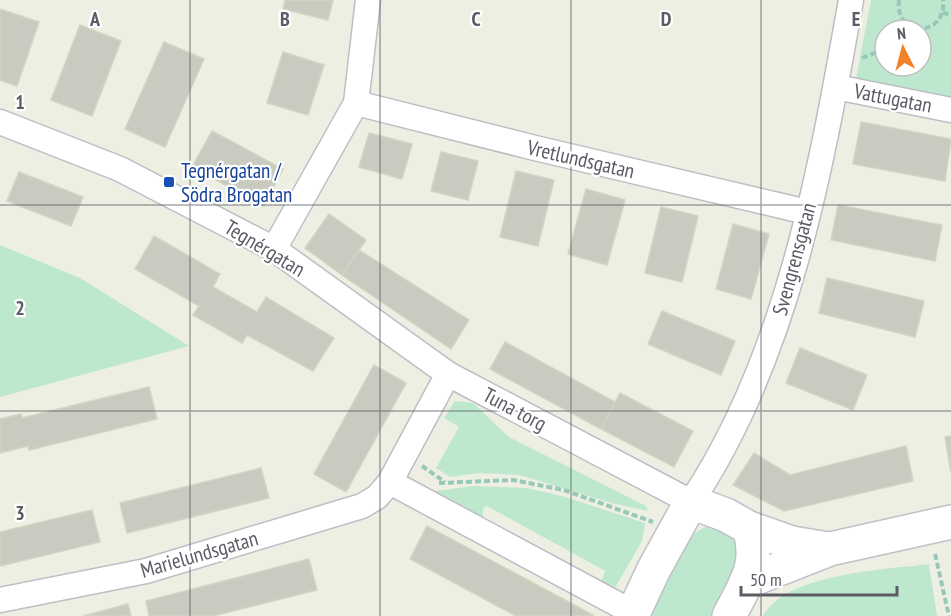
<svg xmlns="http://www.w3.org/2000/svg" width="951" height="616" viewBox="0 0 951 616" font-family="'PT Sans Narrow',sans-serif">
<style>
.green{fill:#bee8ce;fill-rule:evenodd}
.building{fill:#c9cac0;stroke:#d3d4c1;stroke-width:1.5}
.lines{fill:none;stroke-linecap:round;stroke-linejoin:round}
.street-casing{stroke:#bdbec5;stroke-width:27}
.secondary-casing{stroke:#c0c0c9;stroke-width:36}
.path{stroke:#97c8b8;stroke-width:4;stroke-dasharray:6 3;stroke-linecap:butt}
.street{stroke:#fff;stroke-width:24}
.secondary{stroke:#fff;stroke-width:33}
.grid{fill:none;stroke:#5b5c65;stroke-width:1.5;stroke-opacity:0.55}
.transit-dot{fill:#1a4fb4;stroke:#fff;stroke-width:2}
.labels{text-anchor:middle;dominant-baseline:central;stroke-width:4.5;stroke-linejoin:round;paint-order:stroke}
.street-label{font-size:21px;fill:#5b5c65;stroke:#fff}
.transit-label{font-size:21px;fill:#164399;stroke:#fff;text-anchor:start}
.grid-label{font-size:20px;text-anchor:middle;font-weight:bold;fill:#5b5c65;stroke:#fff;stroke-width:4.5;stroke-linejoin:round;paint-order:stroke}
</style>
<rect width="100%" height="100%" fill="#edefe3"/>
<g class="green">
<path d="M871,0H951V103L855,84ZM885,30H921V66H885Z"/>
<path d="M0,245L80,278L189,346L0,397Z"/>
<path d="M455,401L473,403L509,437L646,506L648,511L615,504L519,475L480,473L450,477L436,468L459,427L444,418Z"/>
<path d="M473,486L527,488L562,496L645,523L642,541L612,593L600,587L605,571L487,506L483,508V523L428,492Z"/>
<path d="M719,525L746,547L718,616H648L692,535L705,527Z"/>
<path d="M929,564L937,616H763C787,573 884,570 929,564Z"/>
</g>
<g class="building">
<path d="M285,0H333L328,20L283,9Z"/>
<path d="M0,9L39,22L17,86L0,80Z"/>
<path d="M80,25L121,41L92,116L51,100Z"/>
<path d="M164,42L204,59L165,147L125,129Z"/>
<path d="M283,52L324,65L308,115L267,103Z"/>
<path d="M861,122L951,139L945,181L853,164Z"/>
<path d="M212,131L283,169L264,206L192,167Z"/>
<path d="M369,133L412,144L402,179L359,167Z"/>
<path d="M441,152L478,161L468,200L431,191Z"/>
<path d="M516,171L554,180L538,246L500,237Z"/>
<path d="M19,172L83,197L71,226L7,201Z"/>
<path d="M586,189L625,200L607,265L568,254Z"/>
<path d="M838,205L942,225L935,261L831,240Z"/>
<path d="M661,207L698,216L682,282L645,273Z"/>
<path d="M329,214L366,240L342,275L305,248Z"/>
<path d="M733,224L769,234L751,299L716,289Z"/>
<path d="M154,236L220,274L213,287L257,312L266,297L334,338L313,371L247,335L242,343L193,315L199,306L135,269Z"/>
<path d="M359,250L469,320L451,349L342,275Z"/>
<path d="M827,278L924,301L915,337L819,313Z"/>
<path d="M662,311L735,341L721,375L648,344Z"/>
<path d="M505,342L615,402L601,429L490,369Z"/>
<path d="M800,348L867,375L853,410L786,383Z"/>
<path d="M374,365L406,383L346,492L314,474Z"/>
<path d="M149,387L157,419L29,450L28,446L0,453V419L21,414L22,418Z"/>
<path d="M620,393L693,431L674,467L601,429Z"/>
<path d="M951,436V472L945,437Z"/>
<path d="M906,446L913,481L784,511L733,485L754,453L790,475Z"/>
<path d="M261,468L269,498L127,533L120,503Z"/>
<path d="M92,510L100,542L0,566V532Z"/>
<path d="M427,526L593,615L592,616H516L410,559Z"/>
<path d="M309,559L317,590L213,616H149L146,601Z"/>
<path d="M128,604L131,616H83Z"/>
</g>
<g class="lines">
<defs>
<g id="street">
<path d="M836,87L951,110"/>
<path d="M356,103L535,148L807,212"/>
<path d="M0,122L120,169L274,249L448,374L691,502C788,357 821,169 851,0"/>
<path d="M274,249L356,103L368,0"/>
<path d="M390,482L632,612"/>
<path d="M0,600L146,571L362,506L377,497L390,482L448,374"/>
</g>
<g id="secondary">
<path d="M749,528L792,543L828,549"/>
<path d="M746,582L830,549L951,522"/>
<path d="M632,616L654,569L691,502L726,515L749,528C761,564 745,585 729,616"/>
</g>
</defs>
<use href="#street" class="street-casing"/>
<use href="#secondary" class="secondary-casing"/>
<g class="path">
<path d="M899,0C894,38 947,38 943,0"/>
<path d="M943,12L951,16"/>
<path d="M862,58L885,49"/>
<path d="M422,466L445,482"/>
<path d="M439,483L513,480L564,490L653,522"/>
<path d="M935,554L949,616"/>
</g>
<use href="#street" class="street"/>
<use href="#secondary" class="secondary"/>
</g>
<path class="grid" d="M190,0V616M380,0V616M571,0V616M761,0V616M0,205H951M0,411H951"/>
<rect class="transit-dot" x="163" y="176" width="12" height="12" rx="3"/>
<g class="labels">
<g class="street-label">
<text transform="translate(893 98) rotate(11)">Vattugatan</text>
<text transform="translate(581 159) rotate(13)">Vretlundsgatan</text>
<text transform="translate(265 248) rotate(31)">Tegnérgatan</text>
<text transform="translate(794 259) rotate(-75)">Svengrensgatan</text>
<text transform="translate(515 409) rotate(28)">Tuna torg</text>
<text transform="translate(199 554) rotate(-16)">Marielundsgatan</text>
</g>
<g class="transit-label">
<text x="181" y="170">Tegnérgatan /<tspan x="181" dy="24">Södra Brogatan</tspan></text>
</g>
</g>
<g class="grid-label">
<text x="95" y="26">A</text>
<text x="285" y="26">B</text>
<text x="476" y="26">C</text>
<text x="666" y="26">D</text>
<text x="856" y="26">E</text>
<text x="20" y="109">1</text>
<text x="20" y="315">2</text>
<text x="20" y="520">3</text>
</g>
<g transform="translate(903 48) rotate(354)"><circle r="28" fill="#ffffff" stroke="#bdbec1" stroke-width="1.5"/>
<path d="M0-4.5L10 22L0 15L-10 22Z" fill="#f18227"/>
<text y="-9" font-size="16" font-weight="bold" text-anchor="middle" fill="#5b5c65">N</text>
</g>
<path d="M741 586v9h156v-9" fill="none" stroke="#5b5c65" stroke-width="3"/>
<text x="750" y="586" font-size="18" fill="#5b5c65" stroke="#ffffff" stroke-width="4.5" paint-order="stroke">50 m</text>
</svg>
